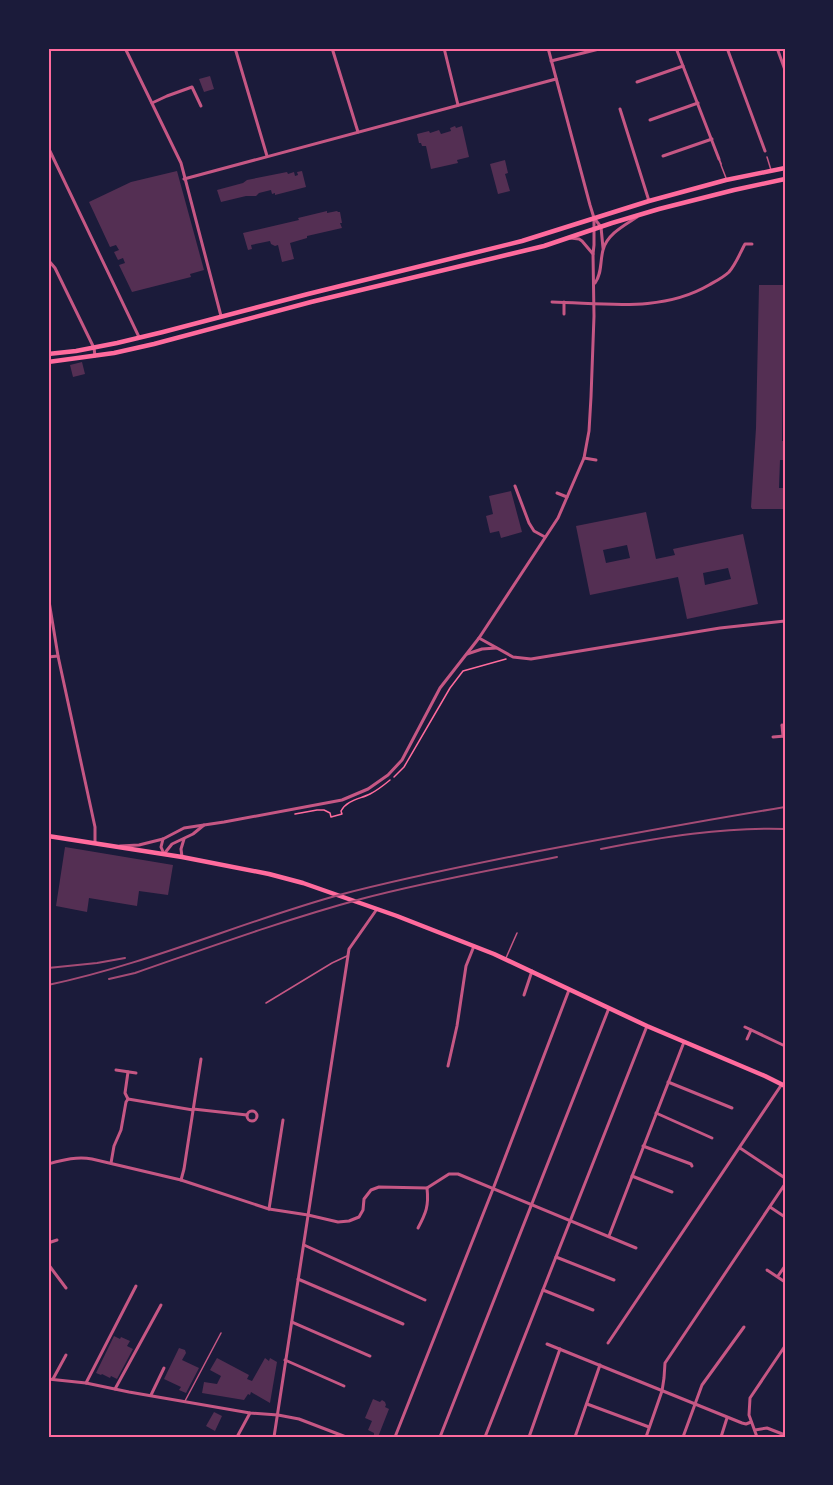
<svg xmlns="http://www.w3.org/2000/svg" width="833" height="1485" viewBox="0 0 833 1485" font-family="Commissioner,sans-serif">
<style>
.building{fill:#542f53;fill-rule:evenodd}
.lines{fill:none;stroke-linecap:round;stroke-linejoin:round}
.path{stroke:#ff6b9d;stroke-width:1.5}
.service{stroke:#c65784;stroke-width:1.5}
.pedestrian{stroke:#c65784;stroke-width:2}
.minor{stroke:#c65784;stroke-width:3}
.secondary{stroke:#ff6b9d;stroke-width:4.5}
.trunk{stroke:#ff6b9d;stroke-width:4.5}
.rail{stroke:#a44b75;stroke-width:2}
.neatline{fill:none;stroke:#ff6b9d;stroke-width:2}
</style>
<rect width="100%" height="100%" fill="#1b1b3a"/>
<g class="building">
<path d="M210,76L214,89L204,92L199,79Z"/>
<path d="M455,126L456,128L462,126L469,157L457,160L458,163L431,169L426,146H422L421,143H419L417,134L429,131L430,133L439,130L441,134L451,131L450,128Z"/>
<path d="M505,160L508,173L505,174L510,191L498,194L490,164Z"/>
<path d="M177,171L204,270L190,274L191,277L132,292L119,265L125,263L123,258L118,260L114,252L119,250L116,245L110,247L89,202L131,182Z"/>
<path d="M302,171L306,187L275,195V193L272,194L271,190L259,193L256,196H246L221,202L217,190L243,183L247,180L287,172L288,174L294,172L295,176L298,175L297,172Z"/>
<path d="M327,211V213L337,211L338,212H340L342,223H340L342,228L307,236V238L290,243L294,259L282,262L278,245L275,246L271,244L270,241L251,245L252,249L248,250L243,233L299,220L298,218Z"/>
<path d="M759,285H785V358H783L782,441H785V460H780L779,488H785V509H752L751,507L756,428Z"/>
<path d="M82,362L85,374L73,377L70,365Z"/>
<path d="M511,491L522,532L501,538L499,531L490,533L486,516L493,514L489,496Z"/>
<path d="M646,512L656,559L675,555L673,549L743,534L758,604L687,619L678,577L590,595L576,526ZM627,545L630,558L606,563L603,550ZM728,568L731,579L705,585L703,573Z"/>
<path d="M65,847L173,865L168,895L139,891L137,906L89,898L87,912L56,906Z"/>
<path d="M114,1336L120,1339L121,1337L130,1341L127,1346L133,1349L117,1379L111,1376L110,1378L102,1374L101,1375L96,1373Z"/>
<path d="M179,1348L185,1350L186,1353L182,1360L199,1368L186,1393L179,1390L181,1387L164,1379Z"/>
<path d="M217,1358L249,1375L247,1379L252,1381L265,1358L269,1361L270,1358L277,1362L270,1403L251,1392L250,1395L248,1394L244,1400L202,1393L204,1382L217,1384L221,1376L210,1370Z"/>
<path d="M373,1399L380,1402L382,1400L385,1402L386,1405L385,1407L389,1409L378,1437H374V1433L368,1430L372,1421L365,1418Z"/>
<path d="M214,1412L222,1416L215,1431L206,1426Z"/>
</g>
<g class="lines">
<g class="path">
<path d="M394,777L404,767L450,688L463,671L506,659"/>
<path d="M295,814L317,810H324L330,813L331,817L342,814L341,811C347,800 360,799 370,794C378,790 384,785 390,780"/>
</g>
<g class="service">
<path d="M767,157L771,170"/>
<path d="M721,165L726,178"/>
<path d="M506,958L517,933"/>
<path d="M266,1003L332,963L347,956"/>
<path d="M185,1401L221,1333"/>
</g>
<path class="pedestrian" d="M719,159L721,164"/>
<g class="minor">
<path d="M125,48L181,163L221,316"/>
<path d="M235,48L267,156"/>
<path d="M332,48L358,132"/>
<path d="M444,48L458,105"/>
<path d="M548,48L590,205L594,218L601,227L603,248"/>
<path d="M676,48L719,159"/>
<path d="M727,48L765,151"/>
<path d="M777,48L785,70"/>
<path d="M551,61L603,48"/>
<path d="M637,82L683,66"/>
<path d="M152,103L167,96L192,87L201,106"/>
<path d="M620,109L649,201"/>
<path d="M650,120L698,103"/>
<path d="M48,147L139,337"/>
<path d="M663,156L712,139"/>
<path d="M184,179L556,79"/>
<path d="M593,254L594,245V220"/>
<path d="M49,261L55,268L94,348L95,356"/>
<path d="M595,283C602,274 600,261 603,250C607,234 625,225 637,217"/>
<path d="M552,302C605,303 661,313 709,285C716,281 724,277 729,272C736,264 740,253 745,244H752"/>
<path d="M564,314V302"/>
<path d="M584,458L596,460"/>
<path d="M515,486L529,523L534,531L545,537"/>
<path d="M557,493L567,497"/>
<path d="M48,595L58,656L95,827V843"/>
<path d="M479,638L513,657L531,659L720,628L785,621"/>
<path d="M467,654L482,649L496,648"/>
<path d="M48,657L58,656"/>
<path d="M782,725L783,736"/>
<path d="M773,737L785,736"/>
<path d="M163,839L161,847L164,854"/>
<path d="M120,846L139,845L163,839L184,828L224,822L342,800L368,789L388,775L402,760L440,688L479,638L558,518L584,458L589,431L591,397L594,316L593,254L582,241L579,239L570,238"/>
<path d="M164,854L172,844L193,834L204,825"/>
<path d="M182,857L181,849L184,839"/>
<path d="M524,995L532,971"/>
<path d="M745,1027L785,1046"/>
<path d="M747,1039L751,1030"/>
<path d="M448,1066L457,1026L466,966L474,946"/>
<path d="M116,1070L136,1073"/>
<path d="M668,1082L732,1108"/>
<path d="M128,1099L193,1110"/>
<path d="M193,1109L247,1115"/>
<circle cx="252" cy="1116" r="5"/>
<path d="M656,1113L712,1138"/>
<path d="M643,1146L691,1164L692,1166"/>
<path d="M740,1148L785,1178"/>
<path d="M111,1163L114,1146L121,1130L126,1102L128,1099L125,1093L128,1072"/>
<path d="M48,1164C63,1160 77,1156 92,1159L181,1180L269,1209L308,1215L338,1222L349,1221L359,1217L363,1210L364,1199L371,1190L379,1187L427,1188L449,1174H458L636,1248"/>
<path d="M632,1176L672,1192"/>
<path d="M181,1180L184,1169L201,1059"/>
<path d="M770,1207L785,1217"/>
<path d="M269,1209L283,1120"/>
<path d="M418,1228C426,1213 429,1206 427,1188"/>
<path d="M609,1236L684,1042"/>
<path d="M48,1243L57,1240"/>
<path d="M304,1245L425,1300"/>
<path d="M556,1257L614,1280"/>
<path d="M48,1264L66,1288"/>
<path d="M767,1270L785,1282"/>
<path d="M778,1276L785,1266"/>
<path d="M298,1279L403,1324"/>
<path d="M543,1290L593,1310"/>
<path d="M292,1322L370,1356"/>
<path d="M608,1343L782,1084"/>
<path d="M547,1344L742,1423L746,1424L751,1422"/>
<path d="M285,1360L344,1386"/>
<path d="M48,1379L86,1383L129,1392L250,1413L278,1415L299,1419L346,1437"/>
<path d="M53,1379L66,1355"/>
<path d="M86,1383L136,1286"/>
<path d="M115,1389L161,1305"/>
<path d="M151,1395L164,1368"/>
<path d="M587,1404L649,1427"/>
<path d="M755,1430L767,1428L785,1435"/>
<path d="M237,1437L250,1413"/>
<path d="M274,1437L349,949L377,909"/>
<path d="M395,1437L493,1189L569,990"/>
<path d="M440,1437L609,1008"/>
<path d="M485,1437L647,1026"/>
<path d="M529,1437L560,1349"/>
<path d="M575,1437L600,1365"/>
<path d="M646,1437L662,1391L664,1378L665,1363L785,1184"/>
<path d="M683,1437L702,1385L744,1327"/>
<path d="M721,1437L727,1418"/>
<path d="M757,1437L749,1415L750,1398L785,1346"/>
</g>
<path class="secondary" d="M48,836L182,857L269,874L303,883L397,916L494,954L647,1026L765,1076L785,1086"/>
<g class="trunk">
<path d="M48,354L76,351L117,343L163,332L308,294L522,241L649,201L726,180L785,168"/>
<path d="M48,362L114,353L154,344L311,302L544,246L612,223L659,209L734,190L785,179"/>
</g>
<g class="rail">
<path d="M601,849C661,837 724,827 785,829"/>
<path d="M48,968L97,963L125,958"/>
<path d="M109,979L135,973C210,947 284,920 361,899C425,882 492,870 557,857"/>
<path d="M48,985C148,964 241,922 339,895C403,878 469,865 534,852C618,836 701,821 785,807"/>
</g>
</g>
<rect width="833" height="1485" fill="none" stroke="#1b1b3a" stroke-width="99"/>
<rect x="50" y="50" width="734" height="1386" class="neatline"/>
</svg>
